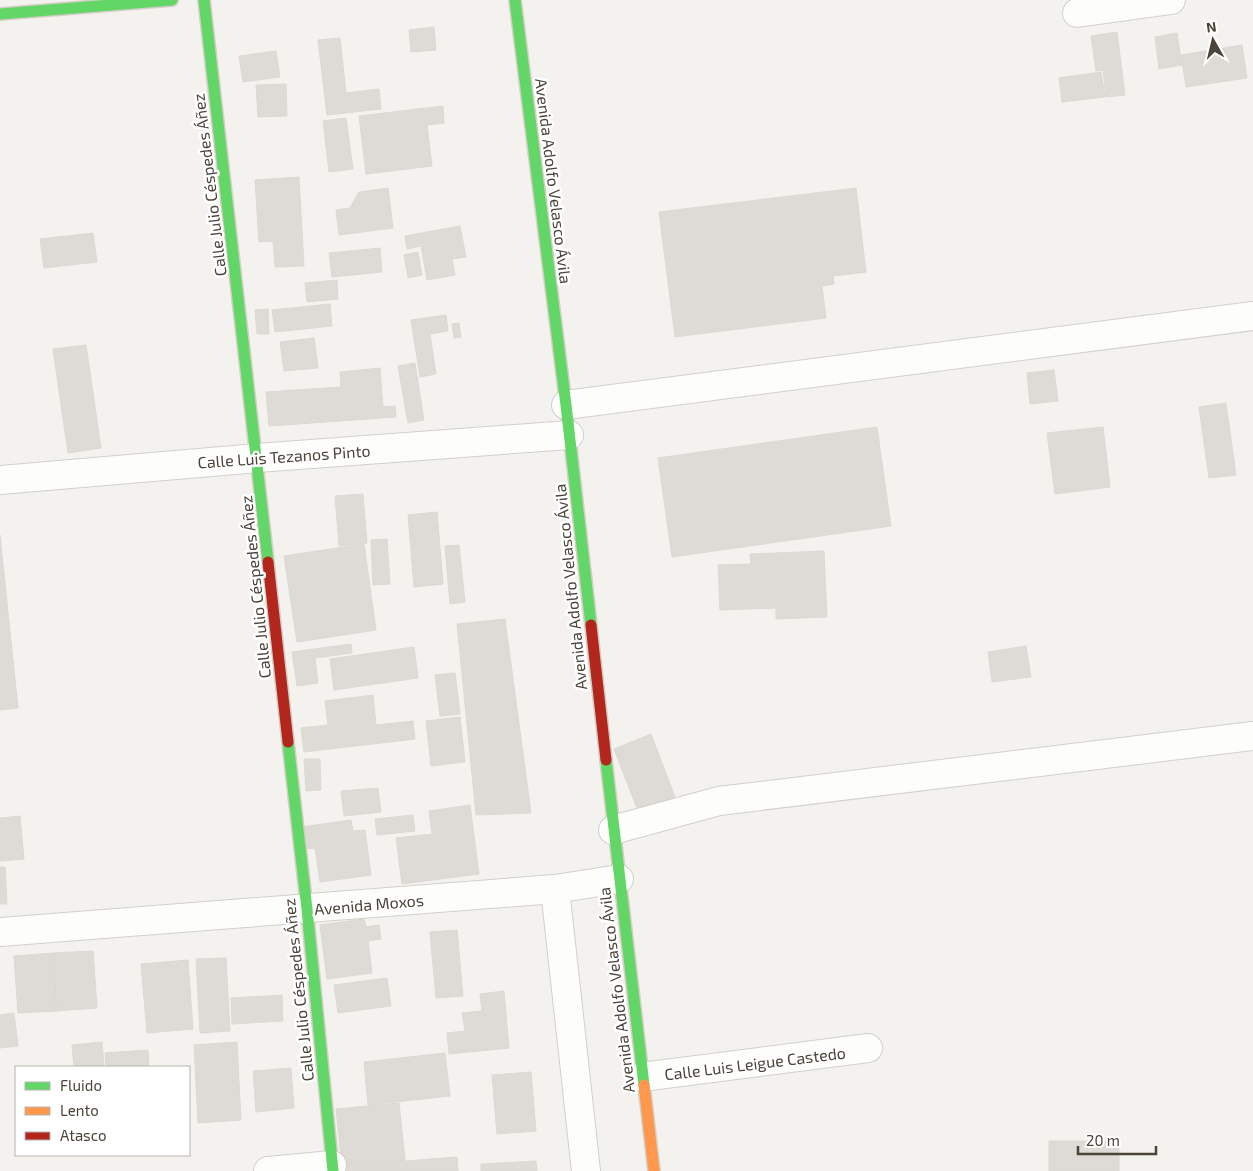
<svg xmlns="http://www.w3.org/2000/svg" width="1253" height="1171" viewBox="0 0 1253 1171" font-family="'Exo 2',sans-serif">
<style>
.building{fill:#dedbd6;stroke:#dcd9d4}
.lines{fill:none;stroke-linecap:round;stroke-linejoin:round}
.street-casing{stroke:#d2d0cb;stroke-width:30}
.fast-casing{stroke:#d3cfc5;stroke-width:14}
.slow-casing{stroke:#d3cfc5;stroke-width:14}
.jam-casing{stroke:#d3cfc5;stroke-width:14}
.street{stroke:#fdfdfc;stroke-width:28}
.fast{stroke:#63d668;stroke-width:11}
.slow{stroke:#ff974d;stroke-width:11}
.jam{stroke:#b3261e;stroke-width:11}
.labels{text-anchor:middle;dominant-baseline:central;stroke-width:5;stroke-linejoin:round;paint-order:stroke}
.street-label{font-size:16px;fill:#4b4439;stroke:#fff}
</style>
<rect width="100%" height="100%" fill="#f4f2ee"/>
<g class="building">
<path d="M434,27L436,50L411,52L409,30Z"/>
<path d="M1117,32L1125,95L1106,97L1103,70L1096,71L1091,36Z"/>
<path d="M1177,33L1182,65L1159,69L1155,37Z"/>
<path d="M340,38L346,93L379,89L381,109L327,115L318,40Z"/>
<path d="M1242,45L1247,78L1186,87L1181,55Z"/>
<path d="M276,51L280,77L243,82L239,56Z"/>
<path d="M1101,72L1105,97L1062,102L1059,78Z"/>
<path d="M286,84L287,116L258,117L256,85Z"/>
<path d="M443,106L444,123L427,125L432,166L366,174L359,116Z"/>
<path d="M346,118L353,169L329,172L323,121Z"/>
<path d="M299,177L304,266L275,267L273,241L259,242L255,180Z"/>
<path d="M388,188L393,228L339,235L336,210L350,208L359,192Z"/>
<path d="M856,188L866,272L833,276L834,284L822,286L826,318L675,337L659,212Z"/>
<path d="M460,226L466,257L452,259L455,275L427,280L421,246L407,249L405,236Z"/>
<path d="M93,233L97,262L44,268L40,239Z"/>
<path d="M380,248L382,272L332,277L329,253Z"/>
<path d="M418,252L422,275L408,278L404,255Z"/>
<path d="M337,280L338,299L307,302L305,283Z"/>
<path d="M330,304L332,326L275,332L272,310Z"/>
<path d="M268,309L269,334H257L255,310Z"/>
<path d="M446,315L448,331L430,334L436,374L420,377L411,320Z"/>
<path d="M459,323L461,337L454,338L452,324Z"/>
<path d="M314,338L318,368L284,371L280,342Z"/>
<path d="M86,345L101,448L68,453L53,349Z"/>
<path d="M415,363L424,420L408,423L398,366Z"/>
<path d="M380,368L383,407L395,406L396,417L269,426L266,392L341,387L340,372Z"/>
<path d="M1054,370L1058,401L1030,404L1027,373Z"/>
<path d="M1226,403L1236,475L1209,478L1199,407Z"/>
<path d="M877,427L891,526L672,557L658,458Z"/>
<path d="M1103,427L1110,487L1055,494L1047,433Z"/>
<path d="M363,494L367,543L339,546L335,496Z"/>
<path d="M437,512L443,584L414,587L408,515Z"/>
<path d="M0,535L18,708L0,710Z"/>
<path d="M387,539L390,584L373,585L371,540Z"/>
<path d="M364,544L376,630L297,642L284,556Z"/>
<path d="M459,545L465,602L450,604L445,546Z"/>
<path d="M824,551L827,617L776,619V608L720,610L718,565L751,564L750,554Z"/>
<path d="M505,619L531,813L476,815L457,624Z"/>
<path d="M351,644L352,653L315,658L318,683L297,686L292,652Z"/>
<path d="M1026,646L1031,677L992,682L988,652Z"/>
<path d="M414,647L418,678L334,690L330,659Z"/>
<path d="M455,673L460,714L440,716L435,675Z"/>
<path d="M373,695L376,725L413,721L415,739L304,752L301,728L328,725L325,701Z"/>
<path d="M460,717L465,762L431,766L426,721Z"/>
<path d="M651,734L675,797L638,811L614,749Z"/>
<path d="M304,759H320L321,790L306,791Z"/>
<path d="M378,788L381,812L344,816L341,791Z"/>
<path d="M470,805L479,874L402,884L396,838L432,834L429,811Z"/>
<path d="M413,815L415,831L377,835L375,819Z"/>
<path d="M20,816L24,859L0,861V818Z"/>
<path d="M351,820L353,831L365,830L371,875L320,882L315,848L305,849L302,827Z"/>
<path d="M0,867H5L7,904H0Z"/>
<path d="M364,919L366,927L379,925L381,939L368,941L372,973L327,979L320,925Z"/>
<path d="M457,930L463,996L436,998L430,932Z"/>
<path d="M93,951L97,1008L56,1011L53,953Z"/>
<path d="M53,953L56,1011L18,1013L14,956Z"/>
<path d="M226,958L230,1031L200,1033L196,959Z"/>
<path d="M188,960L193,1029L147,1033L141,964Z"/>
<path d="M387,978L391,1006L338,1013L334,985Z"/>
<path d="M504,991L509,1048L449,1054L447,1033L465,1031L462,1013L482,1011L480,994Z"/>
<path d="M282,995L283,1021L232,1024L231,998Z"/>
<path d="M14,1013L18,1046L0,1048V1015Z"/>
<path d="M102,1042L104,1067H74L72,1045Z"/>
<path d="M237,1042L241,1120L198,1123L194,1045Z"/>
<path d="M148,1050L149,1067H106L105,1053Z"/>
<path d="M445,1053L450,1096L368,1105L364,1062Z"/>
<path d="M291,1068L294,1108L256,1112L253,1071Z"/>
<path d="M531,1072L536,1131L497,1134L492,1075Z"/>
<path d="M399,1103L405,1160L342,1166L336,1109Z"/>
<rect x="1049" y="1141" width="70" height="30"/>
<path d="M457,1157L458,1171H342V1166Z"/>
<path d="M536,1161L537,1171H481V1164Z"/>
</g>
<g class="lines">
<defs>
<g id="street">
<path d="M1077,13L1171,0"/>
<path d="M566,405L1253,316"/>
<path d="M0,480L257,458L569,435"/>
<path d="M613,830L719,801L1253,736"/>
<path d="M555,889L586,1171"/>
<path d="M0,932L555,889L619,879"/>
<path d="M642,1077L868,1048"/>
<path d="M268,1171L332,1165"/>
</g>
<g id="fast">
<path d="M204,0L268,562"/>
<path d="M515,0L566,405L591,625"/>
<path d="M0,14L172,0"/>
<path d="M288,742L307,909L333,1171"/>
<path d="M606,760L644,1085"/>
</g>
<path id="slow" d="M644,1085L654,1171"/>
<g id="jam">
<path d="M268,562L288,742"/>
<path d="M591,625L606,760"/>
</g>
</defs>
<use href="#street" class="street-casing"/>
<use href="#fast" class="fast-casing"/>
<use href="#slow" class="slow-casing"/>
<use href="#jam" class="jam-casing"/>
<use href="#street" class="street"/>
<use href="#fast" class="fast"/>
<use href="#slow" class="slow"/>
<use href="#jam" class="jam"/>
</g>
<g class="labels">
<g class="street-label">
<text transform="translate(554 181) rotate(83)">Avenida Adolfo Velasco Ávila</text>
<text transform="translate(209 185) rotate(-97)">Calle Julio Céspedes Áñez</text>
<text transform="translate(284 456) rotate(-4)">Calle Luis Tezanos Pinto</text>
<text transform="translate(255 587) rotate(-96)">Calle Julio Céspedes Áñez</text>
<text transform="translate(570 587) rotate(-96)">Avenida Adolfo Velasco Ávila</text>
<text transform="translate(369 904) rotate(-5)">Avenida Moxos</text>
<text transform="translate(298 990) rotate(-96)">Calle Julio Céspedes Áñez</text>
<text transform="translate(616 990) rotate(-97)">Avenida Adolfo Velasco Ávila</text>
<text transform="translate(755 1063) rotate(-7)">Calle Luis Leigue Castedo</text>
</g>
</g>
<rect x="15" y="1066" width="175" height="90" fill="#ffffff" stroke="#b7b4b0"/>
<rect x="25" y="1082" width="25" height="8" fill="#63d668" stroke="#b7b4b0"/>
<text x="60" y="1091" font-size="15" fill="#4b4439">Fluido</text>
<rect x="25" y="1107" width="25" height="8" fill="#ff974d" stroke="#b7b4b0"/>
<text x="60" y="1116" font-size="15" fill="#4b4439">Lento</text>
<rect x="25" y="1132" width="25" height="8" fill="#b3261e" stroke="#b7b4b0"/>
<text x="60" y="1141" font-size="15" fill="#4b4439">Atasco</text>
<g transform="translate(1213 40) rotate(352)" stroke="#ffffff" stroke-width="4" paint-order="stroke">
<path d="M0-4L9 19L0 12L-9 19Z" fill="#4b4439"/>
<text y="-8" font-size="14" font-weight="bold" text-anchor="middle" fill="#4b4439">N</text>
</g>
<path d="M1078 1146v8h78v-8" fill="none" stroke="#4b4439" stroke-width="2.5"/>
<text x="1086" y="1146" font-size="15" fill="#4b4439" stroke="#ffffff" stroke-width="4" paint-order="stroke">20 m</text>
</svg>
